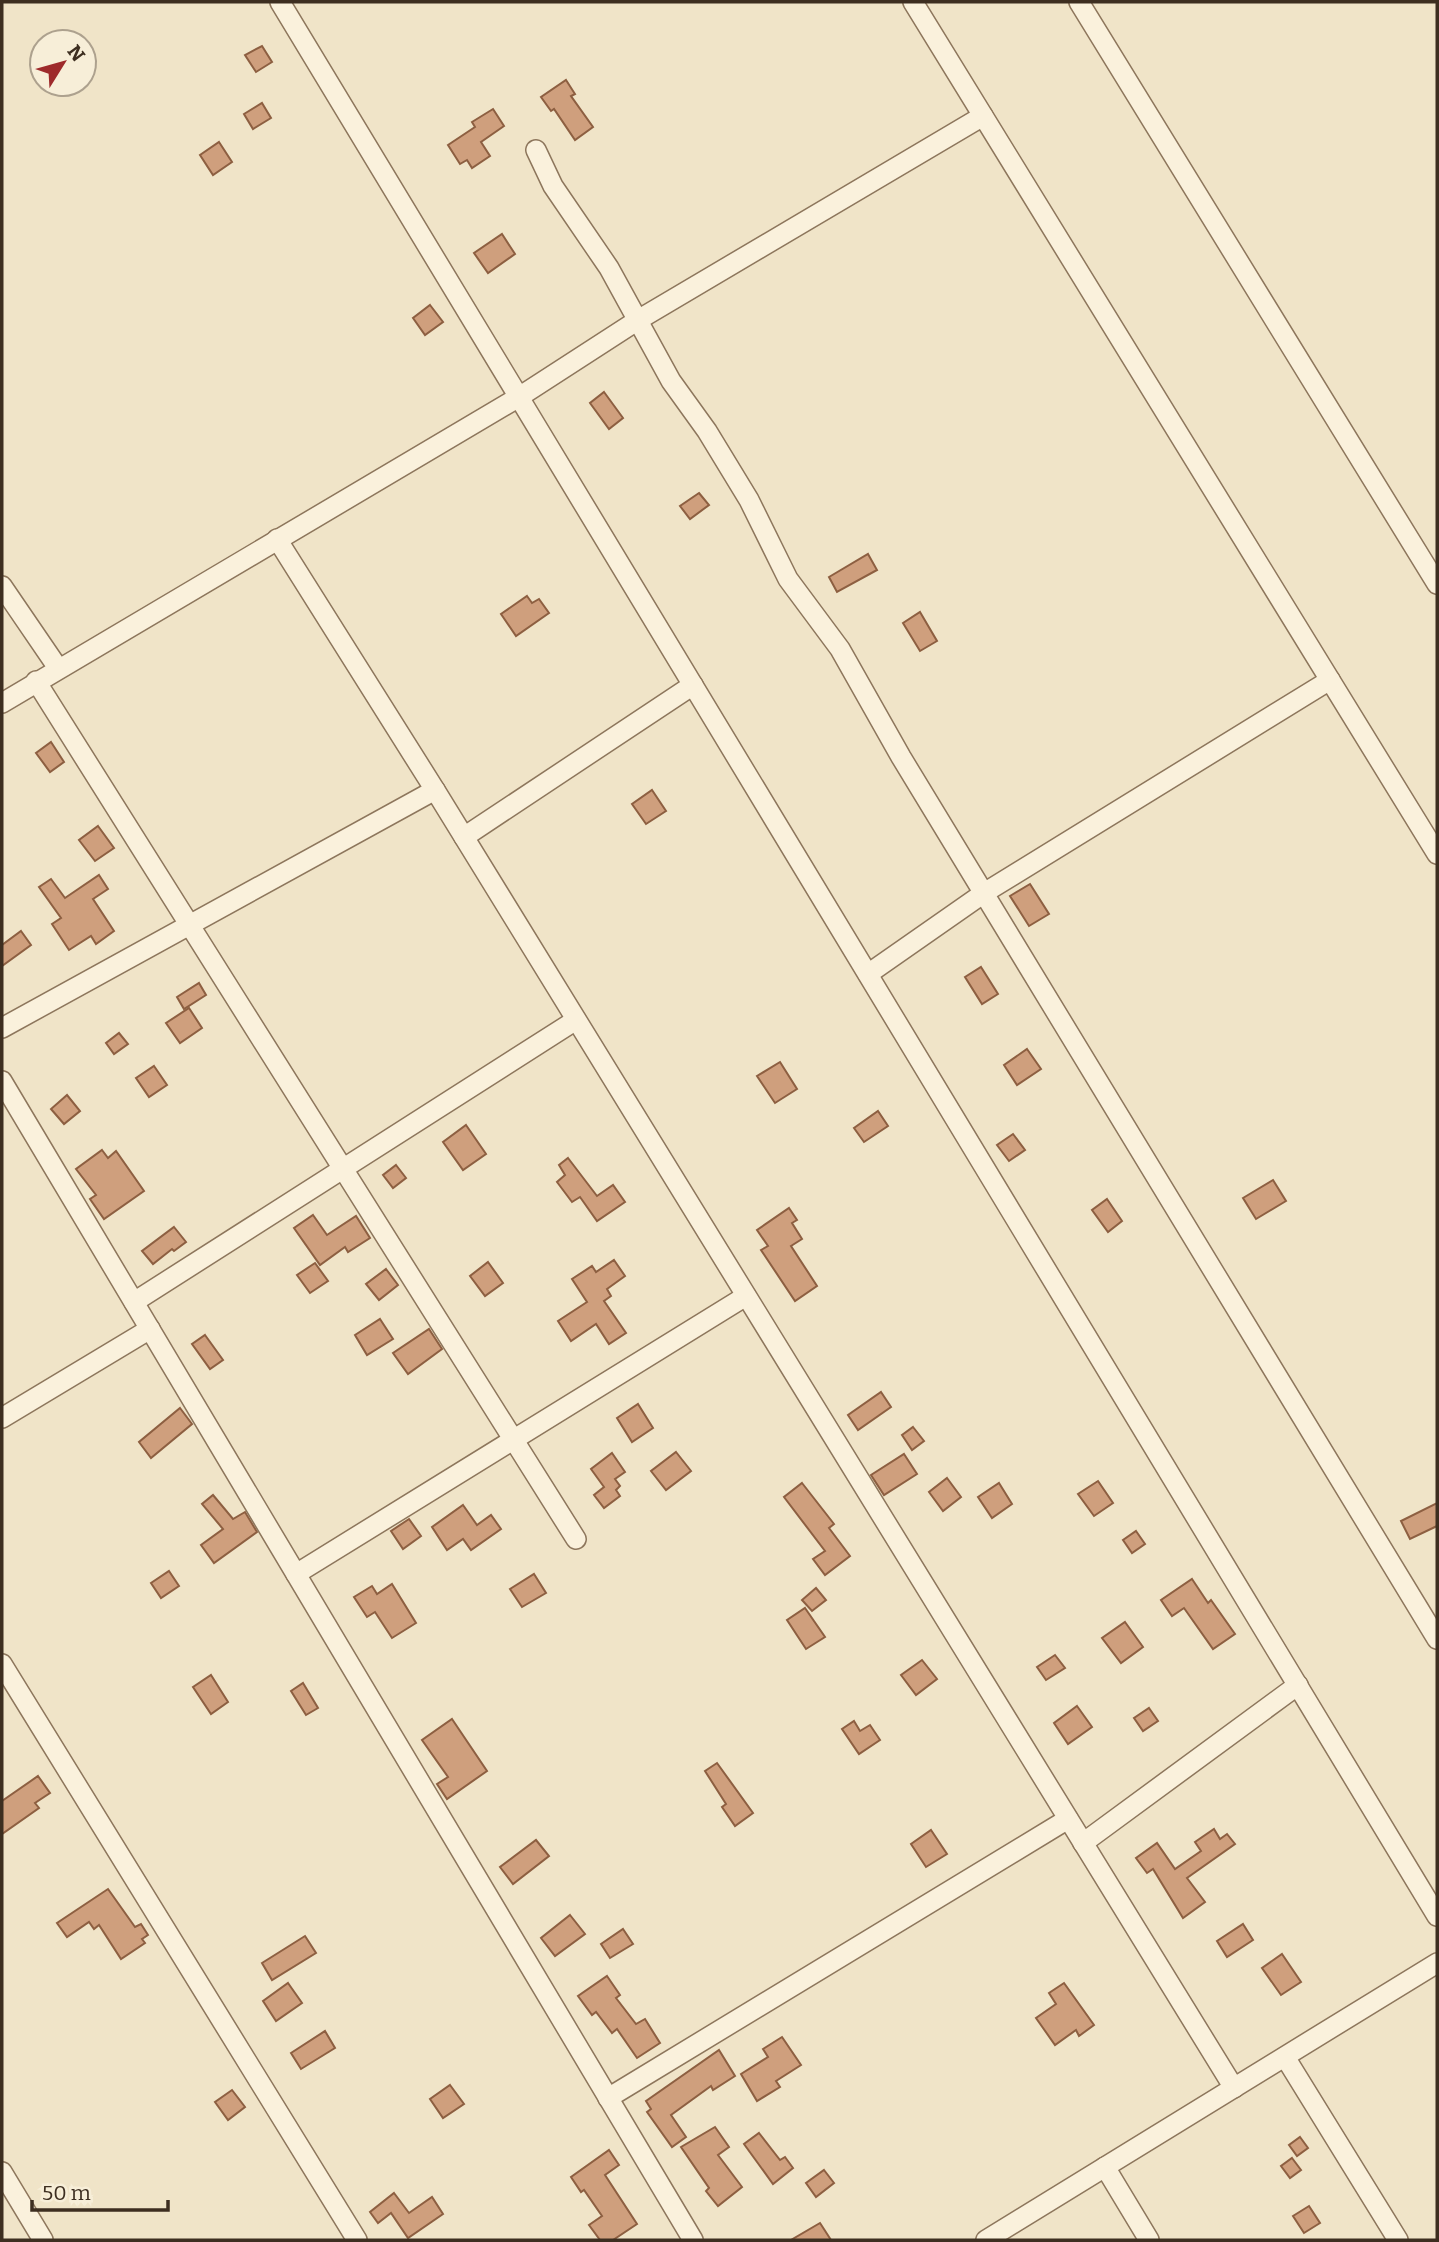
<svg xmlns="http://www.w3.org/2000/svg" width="1439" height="2242" viewBox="0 0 1439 2242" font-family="Bitter,serif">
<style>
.building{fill:#cf9f7d;stroke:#8d5f41;stroke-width:2}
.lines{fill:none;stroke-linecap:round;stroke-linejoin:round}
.street-casing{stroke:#8d765c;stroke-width:22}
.street{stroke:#faf1dc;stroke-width:19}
</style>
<rect width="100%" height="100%" fill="#f0e4c8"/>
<g class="building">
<path d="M262,46L272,62L256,72L245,55Z"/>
<path d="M566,80L575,94L571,96L593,127L575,140L554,109L551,111L541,97Z"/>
<path d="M262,103L271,118L253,129L244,114Z"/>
<path d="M493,109L504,126L481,142L490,156L472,168L467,160L460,164L448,145L475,127L472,122Z"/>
<path d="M219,142L232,162L213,175L200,155Z"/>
<path d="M502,234L515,254L488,273L474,253Z"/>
<path d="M430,305L443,322L425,335L413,318Z"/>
<path d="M604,392L623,418L609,429L590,403Z"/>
<path d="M699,493L709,505L690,519L680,506Z"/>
<path d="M868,554L877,570L837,592L829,577Z"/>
<path d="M527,596L532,603L539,599L549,613L516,636L501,614Z"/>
<path d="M920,612L937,641L920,651L903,623Z"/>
<path d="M51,742L64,762L50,772L36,753Z"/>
<path d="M652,790L666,811L646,824L632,804Z"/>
<path d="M98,826L114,848L95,861L79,840Z"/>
<path d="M99,875L108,889L93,899L114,931L96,944L91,936L69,950L52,924L61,918L39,887L51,879L65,898Z"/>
<path d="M1030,884L1049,914L1029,926L1010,896Z"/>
<path d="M21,931L31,945L2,966V945Z"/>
<path d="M981,967L998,994L982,1004L965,977Z"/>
<path d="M199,983L206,995L184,1009L177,997Z"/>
<path d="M189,1008L202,1028L180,1043L166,1023Z"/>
<path d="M119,1033L128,1044L114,1054L106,1043Z"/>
<path d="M1027,1049L1041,1069L1017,1085L1004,1065Z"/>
<path d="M780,1062L797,1089L775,1103L757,1076Z"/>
<path d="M154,1066L167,1085L149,1097L136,1078Z"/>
<path d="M67,1095L80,1111L64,1124L51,1109Z"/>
<path d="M878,1111L888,1126L864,1142L854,1128Z"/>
<path d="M466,1125L486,1154L463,1170L443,1142Z"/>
<path d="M1013,1134L1025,1150L1009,1161L997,1145Z"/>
<path d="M102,1150L108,1158L116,1151L144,1191L104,1219L90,1199L96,1195L76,1169Z"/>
<path d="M568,1158L597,1196L613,1185L625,1202L597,1221L580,1197L572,1202L557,1182L565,1175L559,1165Z"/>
<path d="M396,1165L406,1178L393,1188L383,1175Z"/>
<path d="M1273,1180L1286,1201L1256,1219L1243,1198Z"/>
<path d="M1107,1199L1122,1221L1108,1232L1092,1210Z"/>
<path d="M789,1208L797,1220L792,1223L802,1239L791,1246L817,1286L795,1301L761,1250L768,1246L757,1230Z"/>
<path d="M313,1215L327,1235L356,1216L370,1238L348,1252L345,1247L320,1265L294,1228Z"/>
<path d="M174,1227L186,1242L174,1251L172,1249L153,1264L142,1251Z"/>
<path d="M614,1260L625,1276L607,1289L611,1296L604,1301L626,1333L609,1344L596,1324L571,1341L558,1321L587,1302L572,1279L592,1266L596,1272Z"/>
<path d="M488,1262L503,1283L485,1296L470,1276Z"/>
<path d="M315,1263L328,1281L310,1293L297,1275Z"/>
<path d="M386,1269L398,1285L379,1300L366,1284Z"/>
<path d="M380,1319L393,1339L367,1355L355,1335Z"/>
<path d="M429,1329L442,1349L408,1374L393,1353Z"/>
<path d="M205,1335L223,1360L210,1369L192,1344Z"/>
<path d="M881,1392L891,1407L858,1430L848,1415Z"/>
<path d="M638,1404L653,1428L632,1442L617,1418Z"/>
<path d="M180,1408L192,1424L151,1458L139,1442Z"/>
<path d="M913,1427L924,1441L912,1450L902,1435Z"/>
<path d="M676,1452L691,1471L666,1490L651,1471Z"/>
<path d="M612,1453L625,1472L615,1479L620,1486L616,1490L620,1496L604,1508L594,1495L604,1487L591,1469Z"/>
<path d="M904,1454L917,1474L884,1495L871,1475Z"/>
<path d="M947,1478L961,1497L943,1511L929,1492Z"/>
<path d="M1098,1481L1113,1503L1094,1516L1078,1494Z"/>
<path d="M802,1483L834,1524L829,1528L850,1556L825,1575L813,1559L825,1551L784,1497Z"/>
<path d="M999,1483L1012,1504L992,1518L978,1497Z"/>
<path d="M213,1495L233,1519L245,1512L257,1532L214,1563L201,1545L223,1529L202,1504Z"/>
<path d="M1437,1503V1526L1410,1539L1401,1521Z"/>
<path d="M463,1505L477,1525L491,1515L501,1529L471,1550L463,1539L447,1550L432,1527Z"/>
<path d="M409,1519L421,1536L403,1549L391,1531Z"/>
<path d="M1136,1531L1145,1544L1132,1553L1123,1540Z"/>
<path d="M169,1571L179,1586L161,1598L151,1583Z"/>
<path d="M534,1574L546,1593L522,1607L510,1589Z"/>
<path d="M1192,1579L1208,1603L1211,1600L1235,1634L1213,1649L1184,1608L1172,1616L1161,1600Z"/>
<path d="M392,1584L416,1623L392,1638L375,1612L367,1617L354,1597L372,1586L377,1594Z"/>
<path d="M816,1588L826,1600L812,1611L802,1600Z"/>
<path d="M805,1608L825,1637L806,1649L787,1620Z"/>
<path d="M1125,1622L1143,1647L1121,1663L1102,1638Z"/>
<path d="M1055,1655L1065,1668L1046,1680L1037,1667Z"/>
<path d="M922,1660L937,1679L916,1695L901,1675Z"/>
<path d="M211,1675L228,1702L211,1714L193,1687Z"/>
<path d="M303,1683L318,1708L306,1715L291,1691Z"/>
<path d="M1077,1706L1092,1727L1068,1744L1054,1723Z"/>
<path d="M1149,1708L1158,1721L1143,1731L1134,1718Z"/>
<path d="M452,1719L487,1771L447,1799L437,1784L448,1777L422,1740Z"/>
<path d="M854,1721L860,1731L870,1725L880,1740L859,1754L842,1729Z"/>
<path d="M717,1763L753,1813L735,1826L722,1807L726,1804L705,1771Z"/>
<path d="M38,1776L50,1793L35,1803L39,1808L2,1834V1801Z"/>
<path d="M1214,1829L1220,1839L1227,1834L1235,1844L1187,1878L1205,1902L1183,1918L1153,1869L1147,1873L1136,1858L1157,1843L1175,1869L1201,1851L1195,1842Z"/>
<path d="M931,1830L947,1854L926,1867L911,1844Z"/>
<path d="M536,1840L549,1856L513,1884L500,1867Z"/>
<path d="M108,1889L135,1927L141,1924L148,1935L142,1939L145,1943L121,1959L99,1925L94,1929L89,1922L67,1937L57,1923Z"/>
<path d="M570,1915L585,1934L555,1956L541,1938Z"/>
<path d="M1243,1924L1253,1940L1227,1957L1217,1941Z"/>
<path d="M623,1929L633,1944L610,1958L601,1944Z"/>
<path d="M305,1936L316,1953L272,1980L262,1963Z"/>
<path d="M1282,1954L1301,1982L1281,1995L1262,1968Z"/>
<path d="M607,1976L620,1995L616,1998L636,2024L645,2019L660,2043L637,2058L617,2029L612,2033L596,2012L592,2015L578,1996Z"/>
<path d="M288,1983L302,2003L276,2021L263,2001Z"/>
<path d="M1064,1983L1094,2025L1079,2036L1076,2030L1055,2045L1036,2018L1056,2004L1049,1993Z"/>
<path d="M325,2031L335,2048L301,2069L291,2053Z"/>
<path d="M782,2037L801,2065L776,2081L780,2087L757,2101L741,2074L768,2057L763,2049Z"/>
<path d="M719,2050L735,2076L713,2090L711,2086L671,2115L686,2137L672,2147L647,2112L651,2109L646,2101Z"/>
<path d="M450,2085L464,2104L443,2118L430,2099Z"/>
<path d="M232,2090L245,2107L228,2120L215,2102Z"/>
<path d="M715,2127L729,2147L718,2155L742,2187L718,2206L706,2191L709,2188L681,2147Z"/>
<path d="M759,2133L780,2160L785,2157L793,2168L773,2184L744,2144Z"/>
<path d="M1300,2137L1308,2148L1297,2156L1289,2145Z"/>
<path d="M609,2150L619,2165L605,2175L637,2224L613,2240H600L589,2225L602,2216L584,2190L581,2192L571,2177Z"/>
<path d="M1292,2158L1301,2170L1290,2178L1281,2166Z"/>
<path d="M824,2170L834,2183L816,2197L806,2183Z"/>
<path d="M394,2193L409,2213L432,2197L443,2214L408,2238L391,2213L378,2223L370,2212Z"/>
<path d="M1309,2206L1320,2223L1304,2233L1293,2216Z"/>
<path d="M820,2223L831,2240H791Z"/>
</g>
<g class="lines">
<defs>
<g id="street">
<path d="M280,2L1437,1916"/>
<path d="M913,2L1437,854"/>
<path d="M1079,2L1437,584"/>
<path d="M536,150L553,186L609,268L671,381L707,431L749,500L788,579L840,649L901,757L1437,1639"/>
<path d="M277,539L435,790"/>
<path d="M2,586L58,668"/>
<path d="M36,681L576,1539"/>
<path d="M2,703L519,397L638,320L983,116"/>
<path d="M464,837L693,685"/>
<path d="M868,974L984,893L1330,680"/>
<path d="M2,1028L435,790L1234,2088"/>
<path d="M2,1081L693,2240"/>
<path d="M134,1302L576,1020"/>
<path d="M2,1418L150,1329"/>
<path d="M296,1574L746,1296"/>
<path d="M2,1664L357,2240"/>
<path d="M1083,1843L1298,1685"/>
<path d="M1285,2057L1398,2240"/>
<path d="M608,2098L1068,1819"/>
<path d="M1105,2167L1149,2240"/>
<path d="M2,2172L43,2240"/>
<path d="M986,2240L1437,1963"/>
</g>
</defs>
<use href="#street" class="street-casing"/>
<use href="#street" class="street"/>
</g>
<rect width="1439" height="2242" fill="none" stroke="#3d2e20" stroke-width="7"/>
<g transform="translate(63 63) rotate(53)"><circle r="33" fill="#f7eed8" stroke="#ada18e" stroke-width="2"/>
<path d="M0-5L12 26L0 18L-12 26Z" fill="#9e2a2b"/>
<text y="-10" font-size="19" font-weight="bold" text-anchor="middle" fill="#3d2e20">N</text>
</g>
<path d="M32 2200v10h136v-10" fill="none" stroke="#3d2e20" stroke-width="3.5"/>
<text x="42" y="2200" font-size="21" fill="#3d2e20" stroke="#f7eed8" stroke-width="5" paint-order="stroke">50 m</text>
</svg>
